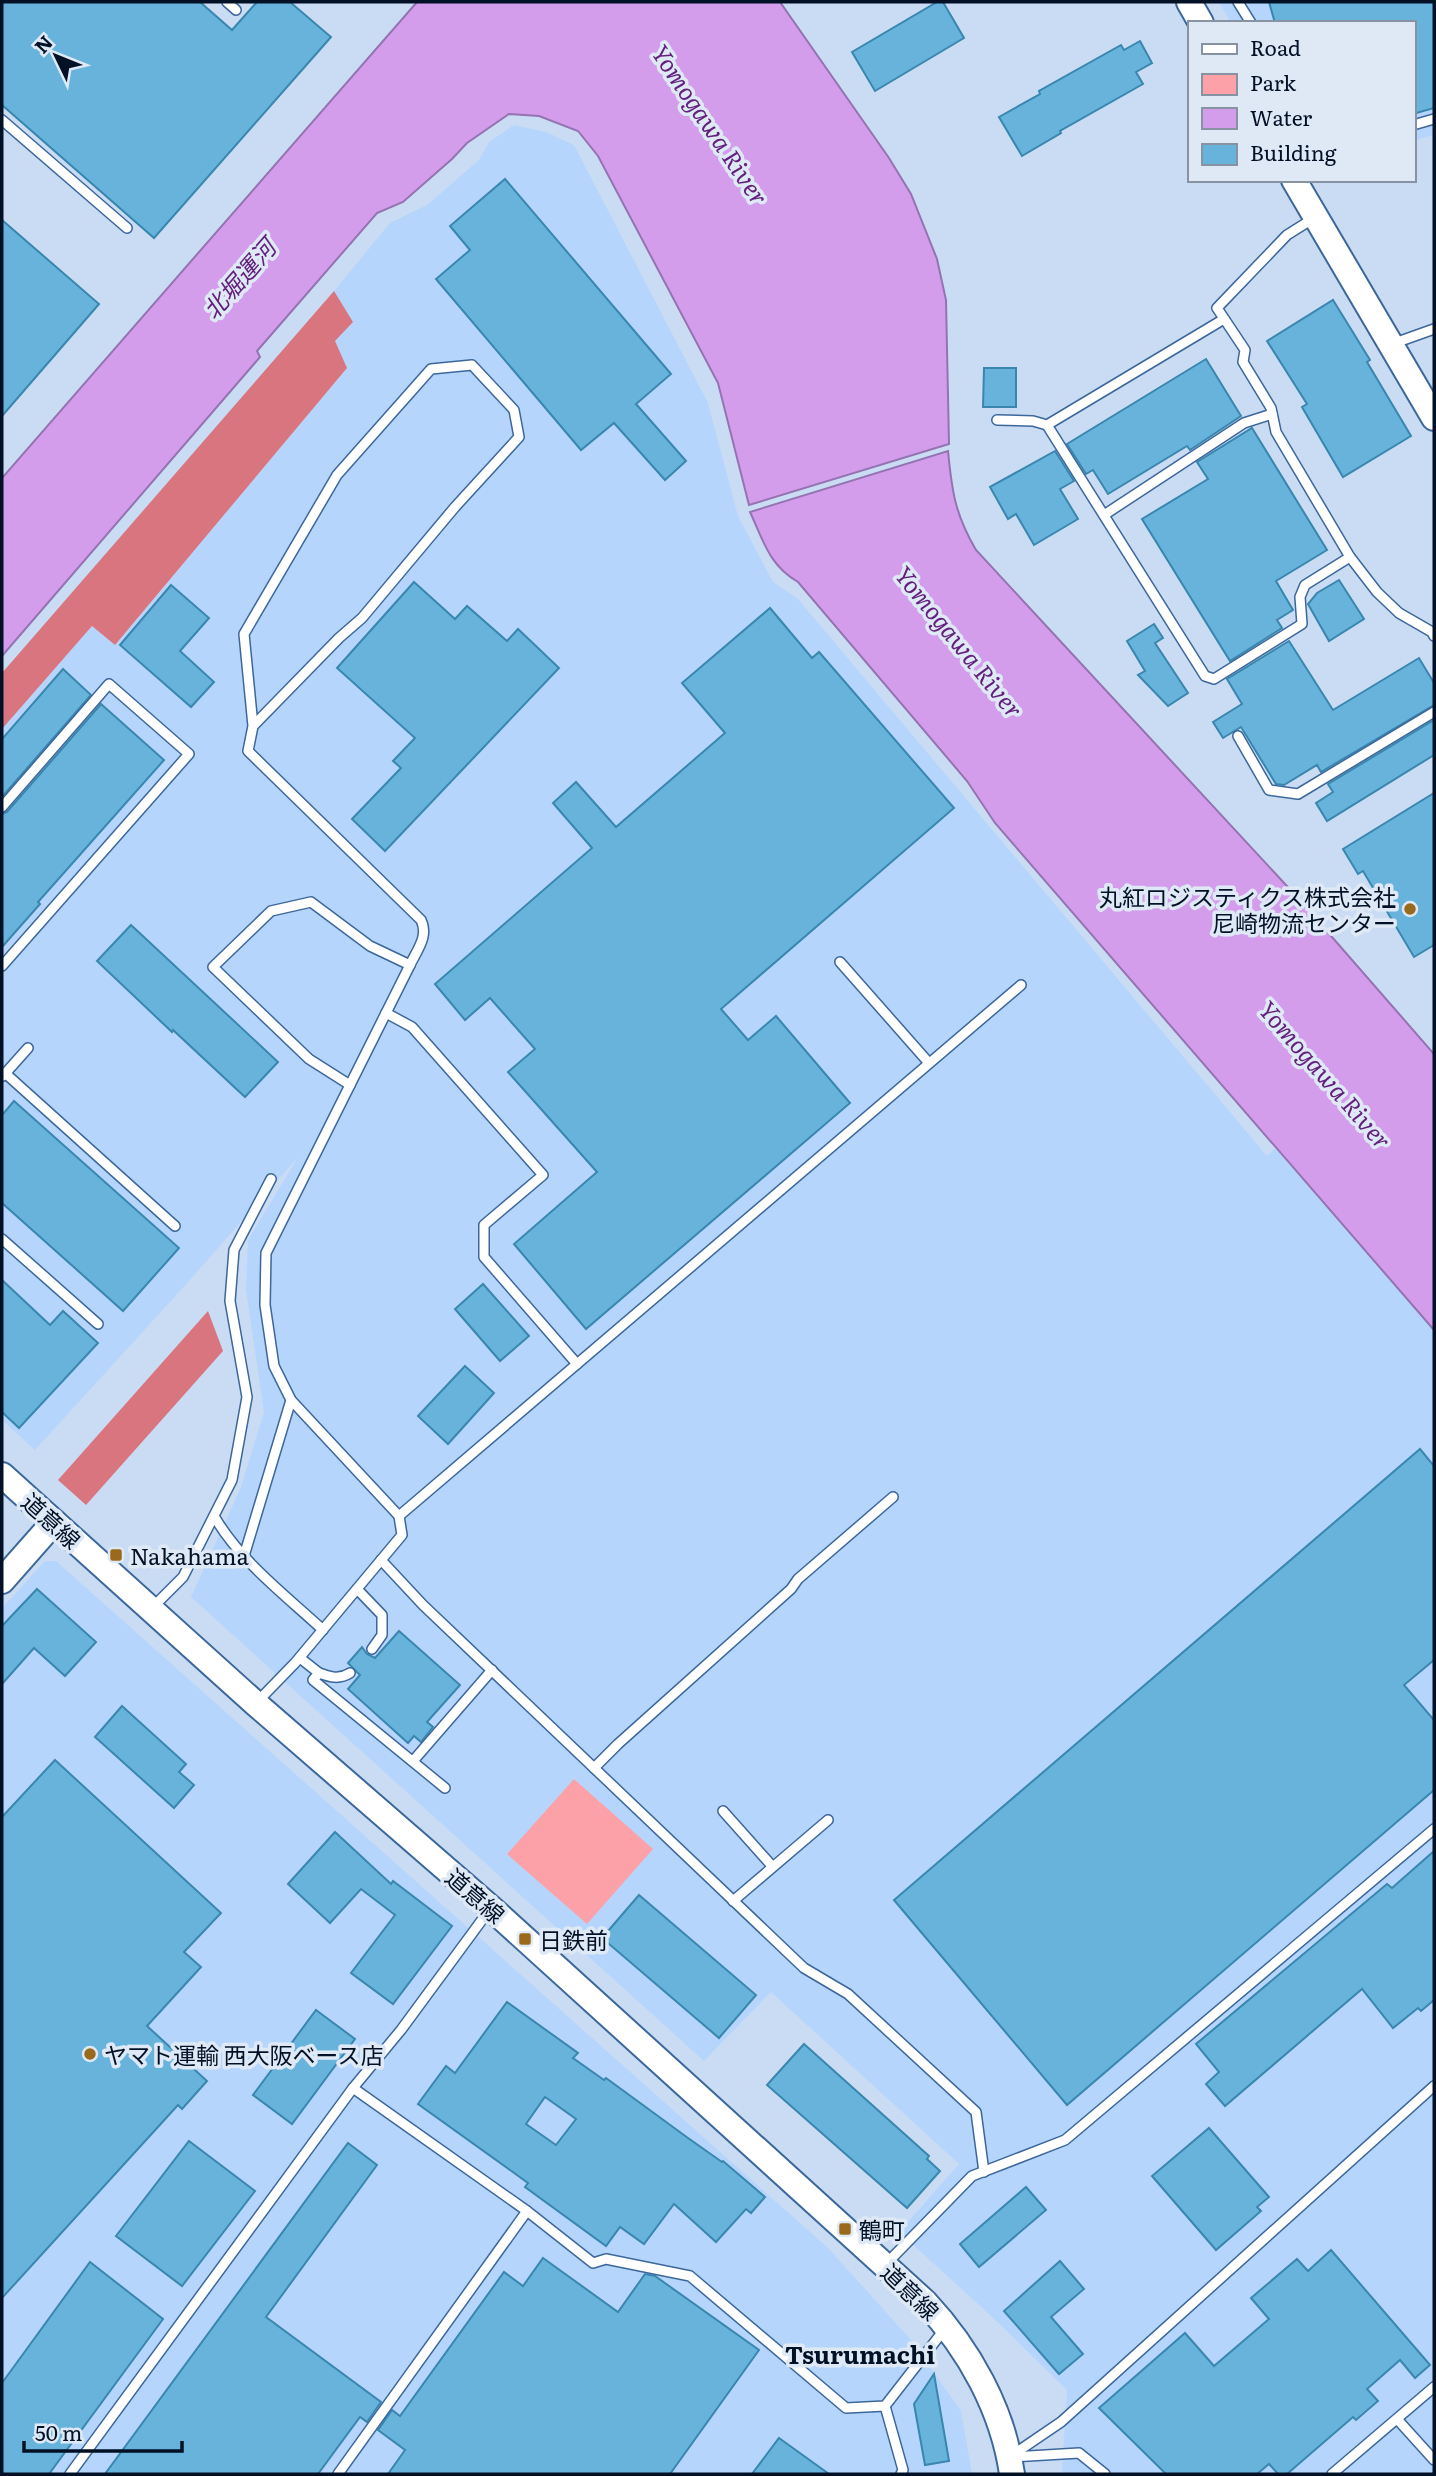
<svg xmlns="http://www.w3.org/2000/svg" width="1436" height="2476" viewBox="0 0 1436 2476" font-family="Literata,'Noto Sans JP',serif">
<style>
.built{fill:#b6d5fc}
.green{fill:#fca1a8}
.forest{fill:#d8757f}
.water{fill:#d39dec;stroke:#9473b1;stroke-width:2}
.building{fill:#67b3dc;stroke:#3986ae;stroke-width:2;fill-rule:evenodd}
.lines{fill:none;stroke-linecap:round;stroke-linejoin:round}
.lane-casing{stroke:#3c679b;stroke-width:12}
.secondary-casing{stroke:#3c679b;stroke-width:28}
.lane{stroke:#fff;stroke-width:9}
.secondary{stroke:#fff;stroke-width:24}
.poi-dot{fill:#9a6a1c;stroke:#dfe9f5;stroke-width:2.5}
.labels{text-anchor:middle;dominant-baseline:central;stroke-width:7;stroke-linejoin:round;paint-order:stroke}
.poi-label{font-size:23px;fill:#021126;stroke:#dfe9f5;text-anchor:start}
.street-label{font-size:23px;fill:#021126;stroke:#dfe9f5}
.water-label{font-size:24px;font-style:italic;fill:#62207c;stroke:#dfe9f5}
.neighbourhood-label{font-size:24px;font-weight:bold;fill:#021126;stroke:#dfe9f5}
</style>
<rect width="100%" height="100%" fill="#cadcf4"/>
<g class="built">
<path d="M1219,2H1434V135L1413,141V23H1231Z"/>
<path d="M514,125L546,132L574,145L708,403L738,516L773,582L797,598L1267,1156L1275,1148L1434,1330V2474H1062L1067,2390L988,2313L899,2232L959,2164L771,1992L704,2061L191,1597L241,1487L264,1412L246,1290L248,1240L298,1157L189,1281L35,1450L2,1420V729L92,626L115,645L347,368L334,341L353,322L334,291L390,223L427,205L479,160L489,142Z"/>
<path d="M45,1561H56L828,2248L911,2340L961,2411L972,2474H2V1608Z"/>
</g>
<path class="green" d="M574,1779L653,1849L587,1924L507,1854Z"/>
<g class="forest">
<path d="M334,291L353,322L335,341L347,368L115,645L92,626L2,729V673Z"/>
<path d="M208,1311L223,1351L86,1505L58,1480Z"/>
</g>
<g class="water">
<path d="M417,2H780L889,158L911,194L937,259L946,300L949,444L749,505L718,383L598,156L578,131L539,116L509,114L467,143L452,159L403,202L377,213L257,351L260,357L2,656V478Z"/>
<path d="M948,451C952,492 955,514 976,550L1298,898L1434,1054V1330L995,823L967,781L798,582C769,565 764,542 750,512Z"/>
</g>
<g class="building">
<path d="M2,2H200L232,30L257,2H290L331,37L154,238L2,105Z"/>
<path d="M937,2H943L964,38L875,91L852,52Z"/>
<path d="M1269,2H1434V108L1413,114V23H1275Z"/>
<path d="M1140,41L1152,63L1136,72L1143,84L1060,131L1061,133L1022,156L999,117L1040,94L1039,91L1121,45L1124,50Z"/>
<path d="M505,179L671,374L636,404L686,461L665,480L614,423L581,450L436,279L470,250L450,226Z"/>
<path d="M2,220L99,304L2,416Z"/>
<path d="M1333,300L1370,360L1367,362L1411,436L1343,477L1302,407L1307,404L1267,341Z"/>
<path d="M1206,359L1241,416L1190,450L1187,446L1108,494L1093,470L1086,474L1067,444Z"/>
<path d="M984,368H1016V407H983Z"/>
<path d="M1252,428L1327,550L1276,581L1293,610L1277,620L1282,628L1230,661L1142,519L1208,479L1197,462Z"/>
<path d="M1055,451L1074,481L1060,489L1078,519L1034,545L1016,514L1008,519L990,487Z"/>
<path d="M1339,580L1364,619L1329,641L1308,604L1317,593Z"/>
<path d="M414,582L455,619L467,606L507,641L518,629L559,668L385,851L352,819L401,768L393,761L415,738L337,668Z"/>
<path d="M171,585L209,618L180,651L214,682L191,707L120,645Z"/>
<path d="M770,608L812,658L819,652L954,808L721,1009L748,1040L776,1016L850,1103L586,1329L514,1244L597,1172L508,1072L535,1049L490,998L465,1020L435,984L592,848L553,803L576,782L616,827L725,733L682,683Z"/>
<path d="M1154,624L1163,638L1155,643L1188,693L1168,706L1138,675L1145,671L1127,641Z"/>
<path d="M1289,641L1333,710L1419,658L1434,683V705L1321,772L1317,765L1284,785L1276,784L1241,727L1223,738L1213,722L1242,704L1227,679Z"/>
<path d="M63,669L91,695L2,797V739Z"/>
<path d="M101,704L164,760L38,902L40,904L2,947V814L7,812Z"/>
<path d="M1434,720V755L1327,821L1316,803L1333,792L1328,784Z"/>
<path d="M1434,793V945L1414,957L1363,871L1358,874L1343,849Z"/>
<path d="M131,925L278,1062L245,1097L173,1030L172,1032L97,961Z"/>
<path d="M14,1101L179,1248L123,1311L2,1203V1115Z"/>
<path d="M2,1280L50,1325L63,1311L98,1343L19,1428L2,1412Z"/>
<path d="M483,1284L529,1336L500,1361L455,1309Z"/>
<path d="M465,1366L494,1393L448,1444L418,1416Z"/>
<path d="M1420,1449L1434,1466V1660L1404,1685L1434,1720V1790L1067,2105L894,1900Z"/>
<path d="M37,1589L96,1642L65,1676L34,1648L2,1684V1626Z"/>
<path d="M399,1631L460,1685L427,1722L433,1727L421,1742L414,1736L408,1743L348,1689L360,1675L348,1663L362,1647L367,1654L375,1658Z"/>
<path d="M122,1706L186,1764L179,1772L194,1785L174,1808L95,1737Z"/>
<path d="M55,1760L221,1913L184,1952L201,1967L147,2026L207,2081L182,2109L178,2105L2,2298V1817Z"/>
<path d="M335,1832L391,1884L393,1881L452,1926L393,2004L351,1973L395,1915L361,1889L330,1923L288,1884Z"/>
<path d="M1434,1851V2000L1421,2011L1418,2008L1393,2028L1362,1989L1225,2106L1206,2084L1219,2072L1196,2044L1387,1884L1392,1888Z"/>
<path d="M639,1895L756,1995L719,2038L602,1938Z"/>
<path d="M507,2002L578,2053L573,2058L604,2080L606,2078L688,2138L722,2162L723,2161L765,2197L751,2213L746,2209L716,2242L674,2204L644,2244L620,2227L606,2246L525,2187L528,2183L418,2104L446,2066L455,2073ZM545,2097L576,2119L556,2145L526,2124Z"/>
<path d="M316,2010L355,2039L292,2124L253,2095Z"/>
<path d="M804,2044L929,2156L927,2159L940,2171L907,2208L767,2085Z"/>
<path d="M1209,2128L1269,2197L1257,2207L1261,2211L1216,2250L1152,2176Z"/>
<path d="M189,2141L255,2191L182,2286L116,2236Z"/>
<path d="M348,2143L377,2165L266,2317L381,2402L367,2422L360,2417L318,2474H105Z"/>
<path d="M1026,2187L1046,2210L979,2267L960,2244Z"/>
<path d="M1331,2250L1430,2365L1415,2378L1400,2360L1367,2389L1378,2401L1356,2420L1353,2417L1287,2474H1278L1269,2464L1257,2474H1166L1099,2408L1185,2333L1214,2366L1269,2319L1251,2298L1297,2259L1308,2271Z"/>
<path d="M543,2258L618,2312L645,2274L655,2276L759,2350L670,2474H388L405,2450L378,2430L392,2410L400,2416L504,2272L523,2286Z"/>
<path d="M1060,2261L1084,2289L1051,2317L1083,2354L1059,2374L1004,2311Z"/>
<path d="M90,2262L163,2319L49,2474H2V2383Z"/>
<path d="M934,2374L949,2461L925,2465L914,2404Z"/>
<path d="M779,2438L829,2474H752Z"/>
</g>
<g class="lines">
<defs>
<g id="lane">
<path d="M227,2L236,10"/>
<path d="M1238,2L1251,23"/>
<path d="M2,120L127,228"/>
<path d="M1413,125L1434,119"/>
<path d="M1314,218L1287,235L1217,308L1245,350L1243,362L1271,408L1276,432L1350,557L1377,592L1399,613L1432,632L1434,636"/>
<path d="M1392,344L1434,329"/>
<path d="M997,420L1033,421L1047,425L1224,319"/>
<path d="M1047,425L1205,676L1214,679L1302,624L1300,597L1305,585L1350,557"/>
<path d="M1104,515L1244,423L1272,414"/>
<path d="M253,726L244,634L337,475L431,369L472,365L514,410L519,437L455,507L362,618L339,638L253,726L248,751L421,920C429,936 417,950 410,965L266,1253L265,1305L274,1366L291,1400L399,1516L402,1535L295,1663L257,1702"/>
<path d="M1238,736L1269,790L1298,794L1434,712"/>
<path d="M2,807L109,684L189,754L2,966"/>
<path d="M840,962L929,1063"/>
<path d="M386,1013L412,1027L543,1175L484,1225V1257L577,1364"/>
<path d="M5,1073L175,1226"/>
<path d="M3,1076L28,1048"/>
<path d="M350,1085L309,1059L213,967L271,911L311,902L370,946L410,965"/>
<path d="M2,1239L98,1324"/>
<path d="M214,1516C240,1561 285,1595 323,1630"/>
<path d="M399,1516L1021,985"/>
<path d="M244,1556L291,1400"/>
<path d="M381,1560L423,1605L804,1968L848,1994L976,2112L984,2172"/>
<path d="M357,1589L382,1615V1635L372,1649"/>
<path d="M152,1608L183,1577L232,1480L247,1397L230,1301L234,1250L271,1179"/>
<path d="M300,1658L319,1673L313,1680L445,1788"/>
<path d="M319,1673C330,1677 339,1680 350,1673"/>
<path d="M413,1761L492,1670"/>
<path d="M594,1768L618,1744L791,1589L798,1579L893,1497"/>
<path d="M723,1811L772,1866"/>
<path d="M733,1901L828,1820"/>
<path d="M353,2088L527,2211L593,2263L606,2259L690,2276L846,2408L885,2406L944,2330"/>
<path d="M886,2264L972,2176L1065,2140L1434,1829"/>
<path d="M885,2406L903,2470L901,2474"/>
<path d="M1397,2419L1434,2460"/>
<path d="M1011,2456L1061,2422L1434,2086"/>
<path d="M1011,2457L1079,2453L1105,2474"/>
<path d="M70,2474L353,2088L401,2030L490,1909"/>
<path d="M338,2474L527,2211"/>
<path d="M1332,2474L1434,2387"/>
</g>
<g id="secondary">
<path d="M1189,2L1201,23"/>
<path d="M1294,180L1434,418"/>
<path d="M2,1475L256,1704L491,1908L925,2302C969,2349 1003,2410 1012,2474"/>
<path d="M2,1581L54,1522"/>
</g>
</defs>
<use href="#lane" class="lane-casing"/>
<use href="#secondary" class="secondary-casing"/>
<use href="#lane" class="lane"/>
<use href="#secondary" class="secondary"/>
</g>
<g class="poi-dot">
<circle cx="1410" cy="909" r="7"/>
<rect x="109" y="1548" width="14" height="14" rx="3.5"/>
<rect x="518" y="1932" width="14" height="14" rx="3.5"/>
<circle cx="90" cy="2054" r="7"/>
<rect x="838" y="2222" width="14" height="14" rx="3.5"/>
</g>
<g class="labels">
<g class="poi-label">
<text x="1396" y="896" text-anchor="end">丸紅ロジスティクス株式会社<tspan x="1396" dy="26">尼崎物流センター</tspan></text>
<text x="130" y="1555">Nakahama</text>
<text x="539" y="1939">日鉄前</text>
<text x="104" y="2054">ヤマト運輸 西大阪ベース店</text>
<text x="859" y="2229">鶴町</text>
</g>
<g class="street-label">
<text transform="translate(52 1520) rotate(42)">道意線</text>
<text transform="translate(476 1895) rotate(41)">道意線</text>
<text transform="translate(911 2291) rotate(44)">道意線</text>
</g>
<g class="water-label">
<text transform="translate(711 124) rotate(56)">Yomogawa River</text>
<text transform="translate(238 278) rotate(-49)">北堀運河</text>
<text transform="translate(960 641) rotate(51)">Yomogawa River</text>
<text transform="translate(1326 1074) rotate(49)">Yomogawa River</text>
</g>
<g class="neighbourhood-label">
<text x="860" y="2353">Tsurumachi</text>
</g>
</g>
<rect width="1436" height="2476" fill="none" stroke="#021126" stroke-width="7"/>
<rect x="1188" y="21" width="228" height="161" fill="#dfe9f5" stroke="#8793a2" stroke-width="2"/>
<rect x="1202" y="44" width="35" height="10" fill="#ffffff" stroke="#8793a2" stroke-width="2"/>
<text x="1250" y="56" font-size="21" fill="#021126">Road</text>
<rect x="1202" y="74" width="35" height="21" fill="#fca1a8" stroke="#8793a2" stroke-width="2"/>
<text x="1250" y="91" font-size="21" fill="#021126">Park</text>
<rect x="1202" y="108" width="35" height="21" fill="#d39dec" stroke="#8793a2" stroke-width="2"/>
<text x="1250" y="126" font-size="21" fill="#021126">Water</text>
<rect x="1202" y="144" width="35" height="21" fill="#67b3dc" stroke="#8793a2" stroke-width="2"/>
<text x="1250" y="161" font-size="21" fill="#021126">Building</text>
<g transform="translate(56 56) rotate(313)" stroke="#dfe9f5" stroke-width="5" paint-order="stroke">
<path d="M0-5L12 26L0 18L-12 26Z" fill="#021126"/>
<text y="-10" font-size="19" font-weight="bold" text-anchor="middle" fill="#021126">N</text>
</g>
<path d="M24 2441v10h158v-10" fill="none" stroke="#021126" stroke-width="3.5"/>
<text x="35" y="2441" font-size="21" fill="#021126" stroke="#dfe9f5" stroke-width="5" paint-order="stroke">50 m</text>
</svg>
